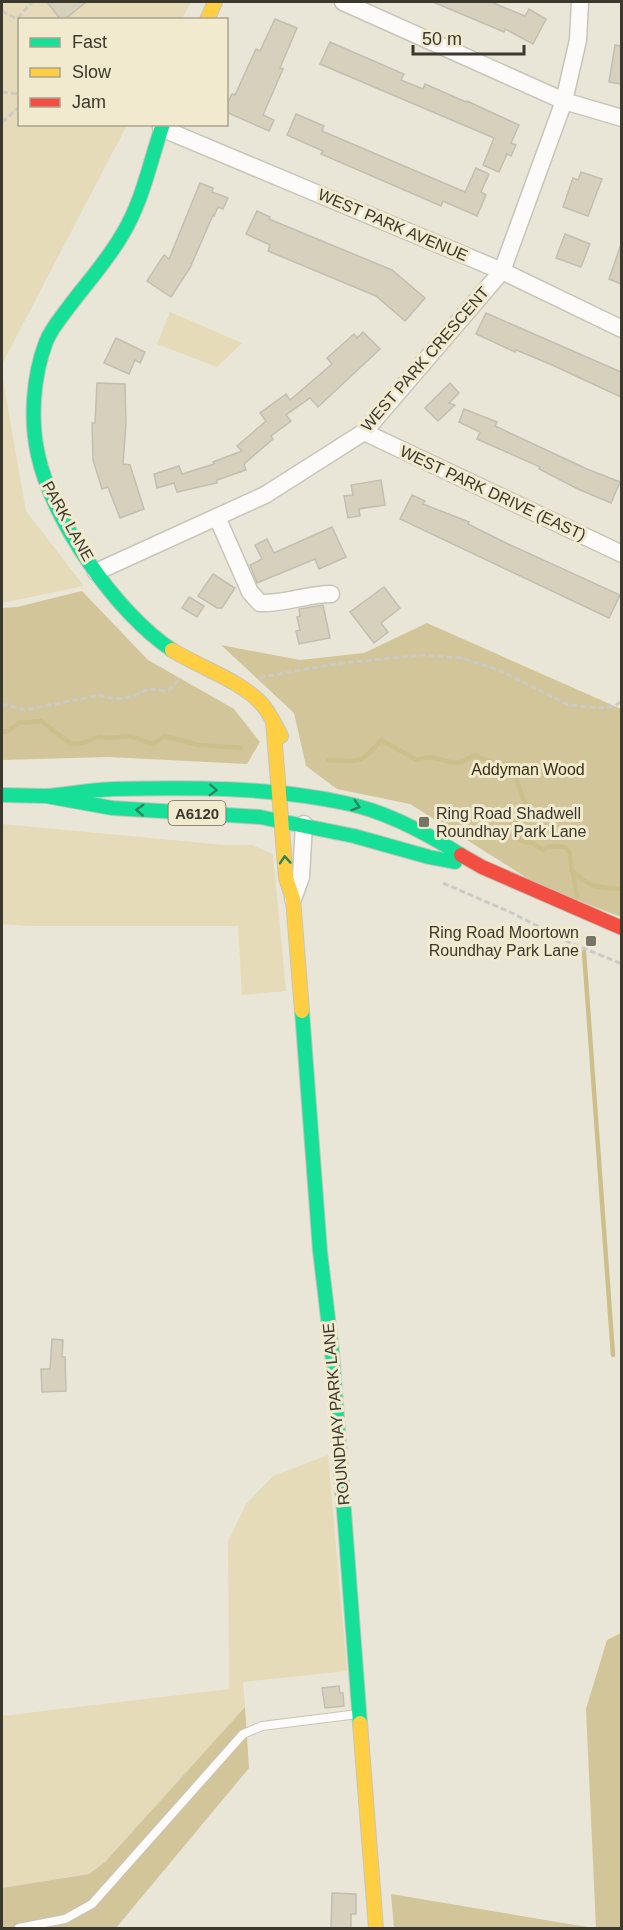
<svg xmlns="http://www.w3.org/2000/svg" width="623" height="1930" viewBox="0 0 623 1930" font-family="Helvetica,sans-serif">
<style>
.green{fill:#e5dbb8}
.forest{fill:#d1c599}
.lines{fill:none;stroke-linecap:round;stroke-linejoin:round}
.stream{stroke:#cdbf8b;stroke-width:4.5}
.building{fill:#d6d0bc;stroke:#c1beb3;stroke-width:1.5}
.lane-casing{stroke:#c7c4b9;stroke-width:10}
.street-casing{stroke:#c7c4b9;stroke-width:19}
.fast-casing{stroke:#c7c4b9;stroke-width:16}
.slow-casing{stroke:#c7c4b9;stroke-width:16}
.jam-casing{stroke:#c7c4b9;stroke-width:16}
.path{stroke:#cccac5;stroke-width:3;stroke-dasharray:6 3;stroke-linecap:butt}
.lane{stroke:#fcfbf9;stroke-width:8}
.street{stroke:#fcfbf9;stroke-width:16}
.fast{stroke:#16e098;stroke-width:14}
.slow{stroke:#ffcf43;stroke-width:14}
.jam{stroke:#f24e42;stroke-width:14}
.oneway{stroke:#2a845d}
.poi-dot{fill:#787568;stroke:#f2eacf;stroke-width:2}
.labels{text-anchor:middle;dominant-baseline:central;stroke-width:6;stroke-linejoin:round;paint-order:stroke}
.shield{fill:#f2eacf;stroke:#726d5e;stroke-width:1.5}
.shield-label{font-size:15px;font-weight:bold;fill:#3b382d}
.street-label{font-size:16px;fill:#3b382d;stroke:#f2eacf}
.park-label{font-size:16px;fill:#372f10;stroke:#f2eacf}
.poi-label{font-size:16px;fill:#3b382d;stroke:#f2eacf;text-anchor:start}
</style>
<rect width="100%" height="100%" fill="#eae6d7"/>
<g class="green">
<path d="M2,2H191L182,19L20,20V124L127,125L2,364Z"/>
<path d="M170,312L242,343L217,367L157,344Z"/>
<path d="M2,374L26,511L84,586L2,603Z"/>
<path d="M2,824L225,845H252L273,854L286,991L242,995L238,926H28L2,924Z"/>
<path d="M328,1455L347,1671L243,1682L245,1707L105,1862L89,1874L2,1888V1716L229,1689L228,1542L246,1504L273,1476Z"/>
</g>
<g class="forest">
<path d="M82,591L148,660L234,709L260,742L247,764L108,757L2,760V608L17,607Z"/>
<path d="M427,623L621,709V917L538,885L410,804L337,789L306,766L294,713L221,645L300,660L364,653Z"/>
<path d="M621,1633V1928H596L586,1709L607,1640Z"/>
<path d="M245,1707L249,1768L116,1928H2V1888L89,1874L105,1862Z"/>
<path d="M391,1894L593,1928H394Z"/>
</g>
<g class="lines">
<g class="stream">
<path d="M2,731L6,732L19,723L41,721L71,744L83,743L99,737L111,738L129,736L153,744L165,736L199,745L241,748"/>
<path d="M328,760C357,762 362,764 381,740L417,760C443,750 448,774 474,755L492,762L511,765C517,778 519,791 526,804L521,817L514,829L520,840L534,844L543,850L549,846L565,847L570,853L572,871C592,889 596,887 622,889"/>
<path d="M573,873L577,897"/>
<path d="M584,952L613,1355"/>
</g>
</g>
<g class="building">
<path d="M47,2H86L64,20H61Z"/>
<path d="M433,2H491L525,16L529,9L546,19L533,44L505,29L504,32Z"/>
<path d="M275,19L297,28L280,68L283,69L263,115L274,120L269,131L226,112V106L232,94L235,95L256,49L260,51Z"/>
<path d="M330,42L404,74L401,80L423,89L425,84L466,102L467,101L519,125L511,143L516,145L511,156L507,154L499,172L483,165L494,138L320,64Z"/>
<path d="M615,45L621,46V84L609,82Z"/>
<path d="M296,114L324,126L322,131L465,192L476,168L489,174L481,192L486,195L477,216L443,201L441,206L321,154L323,151L287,135Z"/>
<path d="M581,172L602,179L588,216L563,207L573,178L578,180Z"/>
<path d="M200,183L213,188L212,192L228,198L223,209L218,207L214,216L213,215L190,268L171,297L147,281L164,255L169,259Z"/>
<path d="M257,211L270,217L269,219L392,270L425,298L405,321L376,296L268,251L270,245L246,234Z"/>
<path d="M565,234L590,244L581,267L556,258Z"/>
<path d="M620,247H621V284L609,279Z"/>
<path d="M486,313L621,372V397L550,364L516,350L515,352L476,334Z"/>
<path d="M363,332L380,349L318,407L310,398L286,415L291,421L271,436L273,439L244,464L246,470L217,480V483L177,492L174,483L157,488L154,474L179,466L182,474L214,464L213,462L242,451L237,446L266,421L260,413L286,394L290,400L332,364L327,358L354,334L357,338Z"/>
<path d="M116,338L145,352L140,363L135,360L129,374L104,363Z"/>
<path d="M97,383L125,384L126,423L123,464L130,465L144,509L120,518L108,487L102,489L93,460L92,423H95Z"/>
<path d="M450,383L459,393L449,403L455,405L438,421L425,408Z"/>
<path d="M464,409L497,422L495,426L587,469L620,482L611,503L578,489L539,469L540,467L477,439L480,432L459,422Z"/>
<path d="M381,480L385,505L359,509L360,516L348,518L344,496L353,495L351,485Z"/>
<path d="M412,495L425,501L423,504L469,522L468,524L504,542L620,595L609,618L400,519Z"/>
<path d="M332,527L346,557L319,569L315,559L257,583L250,565L262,559L255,545L267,539L274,553Z"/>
<path d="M213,574L235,588L222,608H217L198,596Z"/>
<path d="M384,587L400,608L381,623L388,632L374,643L350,612Z"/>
<path d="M189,597L204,606L197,617L182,608Z"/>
<path d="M323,605L330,638L299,644L296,631L300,630L297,617L300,616L299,609Z"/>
<path d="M52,1339L63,1340L62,1357H65L66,1391L42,1392L41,1369H50Z"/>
<path d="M339,1686L340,1693H343L344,1706L325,1708L322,1688Z"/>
<path d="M332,1893L356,1894V1914H351V1929H331Z"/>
</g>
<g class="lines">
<defs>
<path id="lane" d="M19,1928L65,1919L92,1904L243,1734L262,1726L358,1714"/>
<g id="street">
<path d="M343,2L564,101L622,118"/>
<path d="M161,128L502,271L622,329"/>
<path d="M364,432L622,554"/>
<path d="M217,517L250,592L260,603C284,604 307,594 331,594"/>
<path d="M96,572L265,495L364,432L502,271L564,101L578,40L580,2"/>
<path d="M293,899L301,877L304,824"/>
</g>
<g id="fast">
<path d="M163,124C150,161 143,201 122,235C107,261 86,284 68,308C60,319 51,329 46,342C33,376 30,420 38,455C52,520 116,613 172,650"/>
<path d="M2,795L46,796L112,808L260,817L354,836L429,857L455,862"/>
<path d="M46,796C68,794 91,790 114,789C190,787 271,787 345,803C384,811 428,834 461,855"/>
<path d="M302,1011L320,1251L332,1352L360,1723"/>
</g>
<g id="slow">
<path d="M207,20L215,2"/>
<path d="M172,650C199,667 241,681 261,703C270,713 275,725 281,736"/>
<path d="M273,721L286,878L293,899L302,1011"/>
<path d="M360,1723L376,1928"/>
</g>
<path id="jam" d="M461,855L482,867L622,928"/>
</defs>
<use href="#lane" class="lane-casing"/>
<use href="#street" class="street-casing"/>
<use href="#fast" class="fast-casing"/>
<use href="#slow" class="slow-casing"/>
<use href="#jam" class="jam-casing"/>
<g class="path">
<path d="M2,11L17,19L32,2"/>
<path d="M2,92L20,94"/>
<path d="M2,122L20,107"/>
<path d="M260,679L262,677L342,663L424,655L461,658L499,670L569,705L599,708L615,706L622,701"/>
<path d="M2,704L25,710L100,695L115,699L132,697L148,689L168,691L181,678"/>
<path d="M443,883L510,912L571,943L622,964"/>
</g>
<use href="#lane" class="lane"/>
<use href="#street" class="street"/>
<use href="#fast" class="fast"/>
<use href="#slow" class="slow"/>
<use href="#jam" class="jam"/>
</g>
<defs><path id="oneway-chevron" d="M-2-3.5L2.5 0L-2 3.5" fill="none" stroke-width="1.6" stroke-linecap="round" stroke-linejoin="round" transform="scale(1.5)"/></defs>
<g class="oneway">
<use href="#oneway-chevron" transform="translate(213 790) rotate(2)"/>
<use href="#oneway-chevron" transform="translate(356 806) rotate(18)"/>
<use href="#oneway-chevron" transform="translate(140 810) rotate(-177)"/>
<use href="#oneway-chevron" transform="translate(285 860) rotate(-94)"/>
</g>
<g class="poi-dot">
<rect x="418" y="816" width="12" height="12" rx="3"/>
<rect x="585" y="935" width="12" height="12" rx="3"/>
</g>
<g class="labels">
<rect class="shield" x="168.5" y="801" width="57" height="24" rx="4.5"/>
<g class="shield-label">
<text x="197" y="813">A6120</text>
</g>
<g class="street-label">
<text transform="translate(393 225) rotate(23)">WEST PARK AVENUE</text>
<text transform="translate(425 359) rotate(-49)">WEST PARK CRESCENT</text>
<text transform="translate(493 493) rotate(25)">WEST PARK DRIVE (EAST)</text>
<text transform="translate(68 521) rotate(61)">PARK LANE</text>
<text transform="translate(336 1414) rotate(-95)">ROUNDHAY PARK LANE</text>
</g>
<g class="park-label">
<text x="528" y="769">Addyman Wood</text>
</g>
<g class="poi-label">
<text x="436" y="813">Ring Road Shadwell<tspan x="436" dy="18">Roundhay Park Lane</tspan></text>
<text x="579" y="932" text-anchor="end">Ring Road Moortown<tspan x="579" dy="18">Roundhay Park Lane</tspan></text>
</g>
</g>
<rect width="623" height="1930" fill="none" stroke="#3b382d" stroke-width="6"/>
<rect x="18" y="18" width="210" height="108" fill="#f2eacf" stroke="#a9a38e" stroke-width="1.5"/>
<rect x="30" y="38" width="30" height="9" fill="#16e098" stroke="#a9a38e" stroke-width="1.5"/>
<text x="72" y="48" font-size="18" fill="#3b382d">Fast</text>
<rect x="30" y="68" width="30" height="9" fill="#ffcf43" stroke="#a9a38e" stroke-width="1.5"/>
<text x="72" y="78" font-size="18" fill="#3b382d">Slow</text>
<rect x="30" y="98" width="30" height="9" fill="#f24e42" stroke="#a9a38e" stroke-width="1.5"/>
<text x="72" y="108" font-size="18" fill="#3b382d">Jam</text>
<path d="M413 45v9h111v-9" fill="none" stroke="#3b382d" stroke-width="3"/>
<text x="422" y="45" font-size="18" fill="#3b382d" stroke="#f2eacf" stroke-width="4.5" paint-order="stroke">50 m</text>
</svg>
